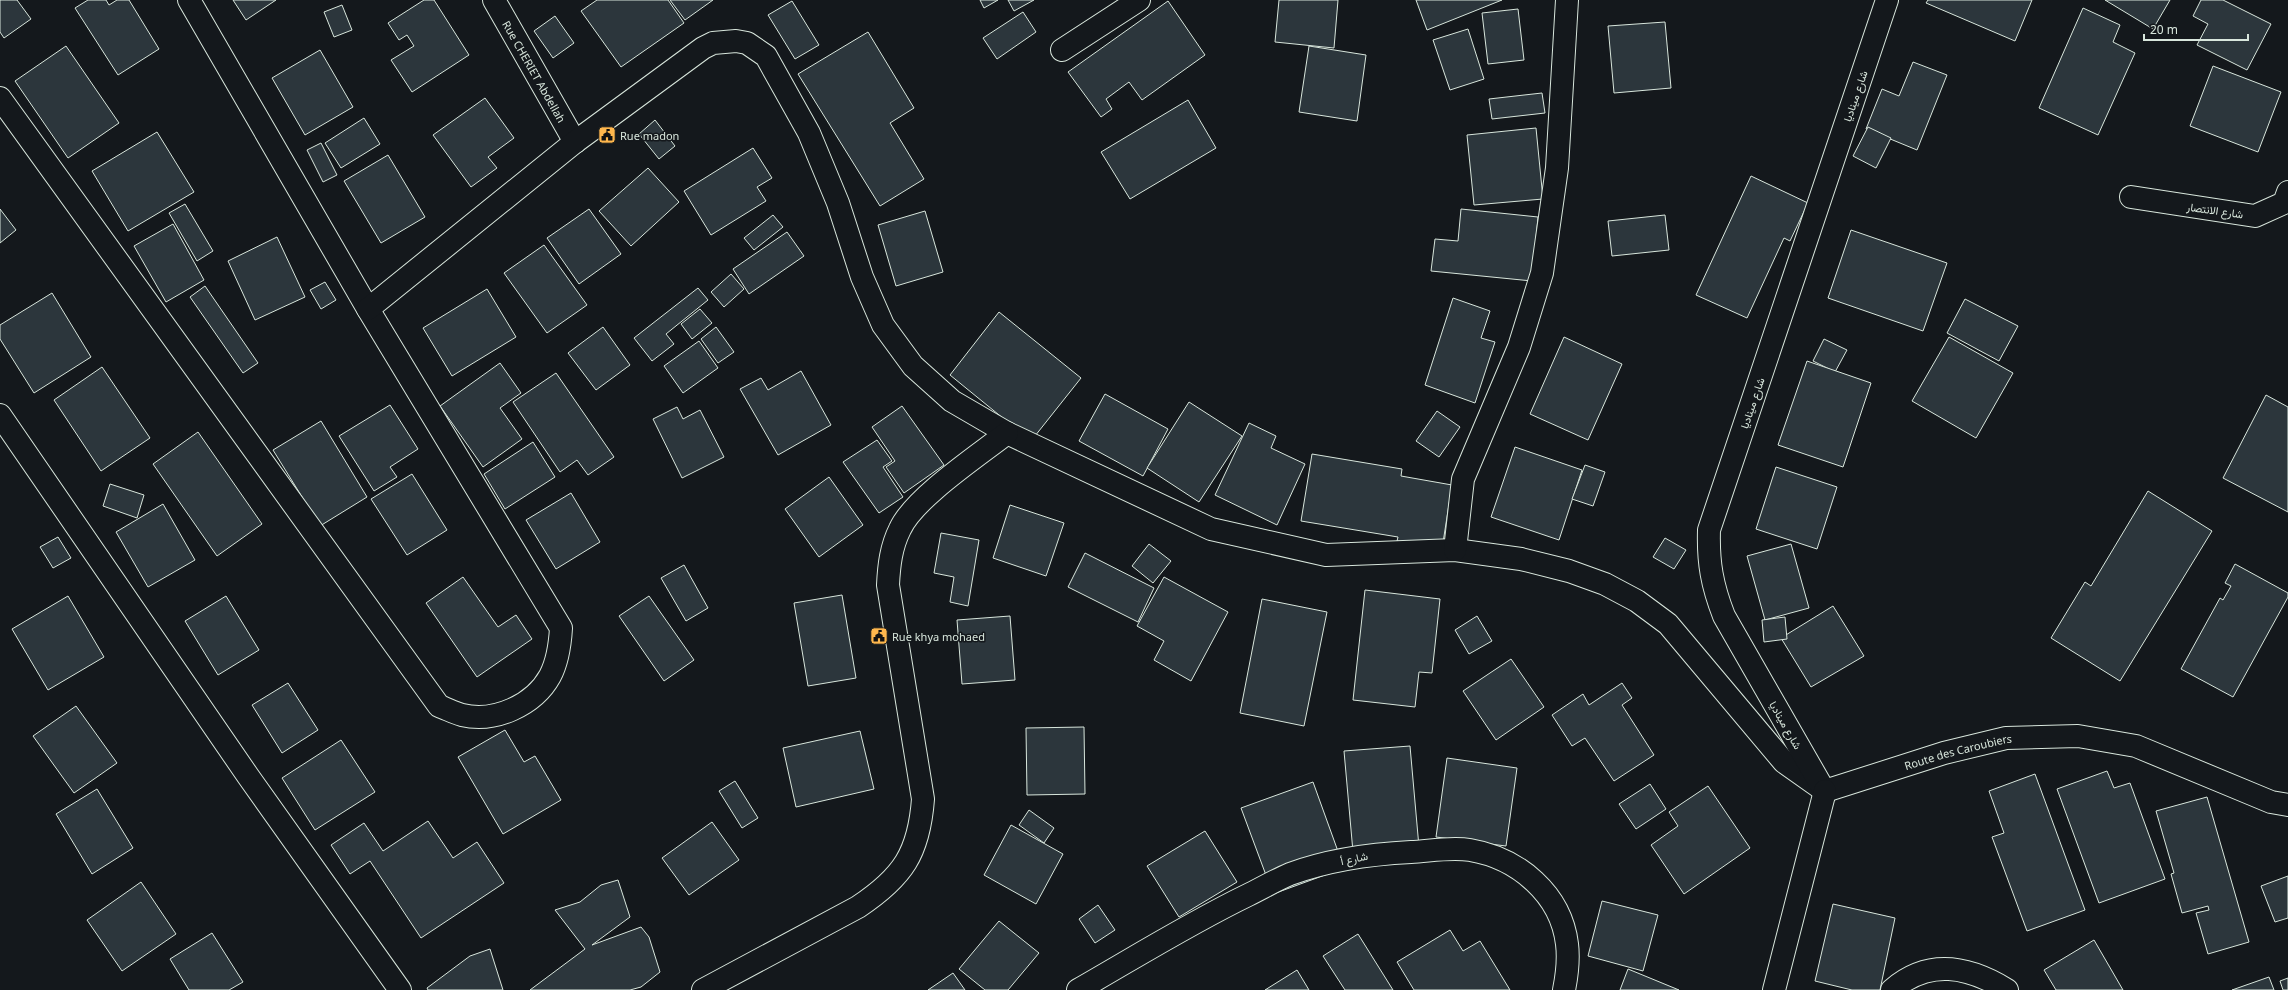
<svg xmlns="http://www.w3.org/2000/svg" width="2288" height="990" viewBox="0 0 2288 990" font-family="'Noto Sans',Vazirmatn,sans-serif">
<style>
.building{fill:#2c363c;stroke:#d8e6dc}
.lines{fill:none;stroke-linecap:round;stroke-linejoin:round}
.minor-casing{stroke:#d8e6dc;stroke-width:24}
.minor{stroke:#14181c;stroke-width:22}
.labels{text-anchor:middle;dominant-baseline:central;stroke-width:3;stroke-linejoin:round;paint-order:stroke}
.street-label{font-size:11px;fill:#d8e6dc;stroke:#14181c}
.poi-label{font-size:11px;fill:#d8e6dc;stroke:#14181c;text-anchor:start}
</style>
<rect width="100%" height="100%" fill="#14181c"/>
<g class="building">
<path d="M0,0H17L31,19L4,38L0,32Z"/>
<path d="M88,0H106L109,5L117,0H129L159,49L118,75L75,8Z"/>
<path d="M233,0H276L246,20Z"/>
<path d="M424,0H434L469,55L412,92L391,60L414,46L407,35L399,40L388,23Z"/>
<path d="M597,0H668L684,23L621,67L581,11Z"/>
<path d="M670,0H713L685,20Z"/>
<path d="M980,0H998L984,8Z"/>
<path d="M1008,0H1034L1014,11Z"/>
<path d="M1279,0H1338L1334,48L1275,42Z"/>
<path d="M1416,0H1502L1427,30Z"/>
<path d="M1928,0H2032L2015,41L1926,3Z"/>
<path d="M2105,0H2170L2153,29Z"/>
<path d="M2201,0H2223L2271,24L2247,70L2197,45L2208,24L2193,16Z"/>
<path d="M792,1L819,45L795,59L768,15Z"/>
<path d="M1168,1L1205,55L1142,100L1129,82L1106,99L1112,109L1101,117L1068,72Z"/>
<path d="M342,5L352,30L334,37L324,12Z"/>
<path d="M2083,8L2120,25L2113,42L2135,53L2098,135L2039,108Z"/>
<path d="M1518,9L1524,60L1488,64L1482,13Z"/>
<path d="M1023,12L1036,32L997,59L983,38Z"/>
<path d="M555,16L574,43L553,58L534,31Z"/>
<path d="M1665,22L1671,88L1614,93L1608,26Z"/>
<path d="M1468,29L1484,79L1450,90L1433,40Z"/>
<path d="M868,32L914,108L890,123L924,179L880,206L798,74Z"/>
<path d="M66,46L119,123L68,158L15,81Z"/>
<path d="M1309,46L1366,55L1357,121L1299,112Z"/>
<path d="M320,50L353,107L305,135L272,78Z"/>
<path d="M1913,62L1947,75L1917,150L1866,129L1882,89L1899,96Z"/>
<path d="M2213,66L2281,92L2258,152L2190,126Z"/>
<path d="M1542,93L1545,113L1492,119L1489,99Z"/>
<path d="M485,98L514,138L488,157L497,168L471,187L433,135Z"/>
<path d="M1188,100L1216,148L1130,199L1101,152Z"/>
<path d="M364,118L380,144L341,168L325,143Z"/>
<path d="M655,120L675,146L659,159L639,134Z"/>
<path d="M1868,127L1891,138L1876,168L1853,156Z"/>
<path d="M1536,128L1543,199L1474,205L1467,135Z"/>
<path d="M157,132L194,192L128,231L92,171Z"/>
<path d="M321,143L337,175L323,182L307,150Z"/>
<path d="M753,148L772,178L757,187L766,201L711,235L684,191Z"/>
<path d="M388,155L425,217L381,243L344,181Z"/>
<path d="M648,168L679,202L631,246L599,211Z"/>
<path d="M1751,176L1808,203L1790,241L1784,238L1747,318L1696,295Z"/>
<path d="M185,204L213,251L197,261L169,213Z"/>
<path d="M0,209L16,230L0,243Z"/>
<path d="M589,209L621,254L579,284L547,238Z"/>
<path d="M1461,209L1538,217L1532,281L1431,271L1435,239L1458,241Z"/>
<path d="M925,211L943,272L896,286L878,225Z"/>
<path d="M773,215L783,227L754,250L744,238Z"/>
<path d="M1665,215L1669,250L1612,256L1608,221Z"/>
<path d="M173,224L204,280L166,302L134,246Z"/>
<path d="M1851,230L1947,263L1923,331L1828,298Z"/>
<path d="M787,232L804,256L749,294L733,269Z"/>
<path d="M277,237L305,297L255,320L228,261Z"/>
<path d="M544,245L587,305L547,333L504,273Z"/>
<path d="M731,274L744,289L724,307L711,292Z"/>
<path d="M325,282L336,300L321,309L310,290Z"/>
<path d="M205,286L258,363L243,373L190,297Z"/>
<path d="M698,288L708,300L666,334L674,344L652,361L634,338Z"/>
<path d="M487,289L516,337L452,376L423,328Z"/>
<path d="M52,293L91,357L34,393L0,339V325Z"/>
<path d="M1453,298L1490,311L1481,338L1495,342L1475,403L1425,385Z"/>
<path d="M1965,299L2018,326L1999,361L1947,333Z"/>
<path d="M700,309L712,323L692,339L681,324Z"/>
<path d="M999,312L1081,378L1031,441L950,375Z"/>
<path d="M603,327L630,365L596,390L568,353Z"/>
<path d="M716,327L734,352L718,363L701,339Z"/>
<path d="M1564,337L1622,364L1588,440L1530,414Z"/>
<path d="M1949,337L2013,373L1976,438L1912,401Z"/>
<path d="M1824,339L1847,350L1835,372L1813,361Z"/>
<path d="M699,341L718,368L683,393L664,366Z"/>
<path d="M1807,361L1871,383L1843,467L1778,445Z"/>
<path d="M500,363L521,393L500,408L522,439L483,467L440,406Z"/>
<path d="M102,367L150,438L101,471L54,400Z"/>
<path d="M801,371L831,425L778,455L740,389L761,378L768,390Z"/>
<path d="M556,373L614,457L588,475L577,460L560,472L513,402Z"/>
<path d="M1105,394L1168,429L1143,476L1079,441Z"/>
<path d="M2266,395L2288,407V512L2223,478Z"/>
<path d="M1189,402L1242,436L1199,502L1147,468Z"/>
<path d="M390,405L418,449L390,467L397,477L374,491L339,436Z"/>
<path d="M902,406L944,465L904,493L886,467L895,461L872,427Z"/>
<path d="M677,407L683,419L700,410L724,457L682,478L653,419Z"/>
<path d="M1437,411L1460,427L1439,457L1416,441Z"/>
<path d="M321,421L367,497L320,526L273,450Z"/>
<path d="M1249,423L1276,436L1271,448L1305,464L1277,525L1215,495Z"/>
<path d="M198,432L262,524L217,556L153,464Z"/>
<path d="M877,440L892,461L883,467L903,497L879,513L843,462Z"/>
<path d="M533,442L555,477L505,509L484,474Z"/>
<path d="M1515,447L1582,470L1559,540L1491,517Z"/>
<path d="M1312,454L1402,469L1401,476L1452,485L1442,549L1397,541L1398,537L1301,521Z"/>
<path d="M1585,465L1605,472L1593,506L1572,499Z"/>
<path d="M1776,467L1837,487L1817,549L1756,529Z"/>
<path d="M412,474L447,530L407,555L371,499Z"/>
<path d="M829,477L863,525L819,557L785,509Z"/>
<path d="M110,484L144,495L137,518L103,506Z"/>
<path d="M2148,491L2212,531L2120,681L2051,638L2085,582L2091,586Z"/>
<path d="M571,493L600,542L556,569L526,520Z"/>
<path d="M163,504L195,560L148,587L116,532Z"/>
<path d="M1010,505L1064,523L1046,576L993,558Z"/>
<path d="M941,533L979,540L968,606L950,602L954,577L934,573Z"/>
<path d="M58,537L71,558L53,568L40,547Z"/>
<path d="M1665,538L1686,550L1674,569L1653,557Z"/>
<path d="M1149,544L1171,561L1153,583L1132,566Z"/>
<path d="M1791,544L1809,608L1765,620L1747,556Z"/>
<path d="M1085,553L1154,588L1138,622L1068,587Z"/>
<path d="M2235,564L2288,593V597L2233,697L2181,669L2220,598L2223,600L2231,586L2225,583Z"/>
<path d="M684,565L708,608L686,621L661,578Z"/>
<path d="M463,577L498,627L516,615L532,639L477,677L426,603Z"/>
<path d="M1164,577L1228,612L1191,681L1154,660L1164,641L1137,626Z"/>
<path d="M1365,590L1440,599L1432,673L1419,672L1415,707L1353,700Z"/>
<path d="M842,595L856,678L808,686L794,603Z"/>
<path d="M68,596L104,657L48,690L12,629Z"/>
<path d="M226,596L259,650L218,675L185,621Z"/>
<path d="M649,596L694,660L664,681L619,616Z"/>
<path d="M1262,599L1327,612L1304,726L1240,713Z"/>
<path d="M1833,606L1864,656L1811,687L1781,638Z"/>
<path d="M1010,616L1015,680L962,684L957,620Z"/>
<path d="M1477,616L1492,641L1469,654L1455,630Z"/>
<path d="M1785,617L1787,639L1764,642L1762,620Z"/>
<path d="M1511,659L1544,707L1496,740L1463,691Z"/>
<path d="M288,683L318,730L282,753L252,705Z"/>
<path d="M1622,683L1632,698L1622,705L1654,755L1614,781L1585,738L1572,746L1552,715L1583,694L1589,705Z"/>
<path d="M76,706L117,763L74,793L33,736Z"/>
<path d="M1084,727L1085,794L1027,795L1026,728Z"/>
<path d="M505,730L524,762L535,756L561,800L503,834L458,757Z"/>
<path d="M860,731L874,789L796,807L783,748Z"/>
<path d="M341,740L375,792L315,830L282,778Z"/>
<path d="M1410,746L1419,847L1353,852L1344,751Z"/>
<path d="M1447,758L1517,768L1506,846L1436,837Z"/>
<path d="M2107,771L2114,788L2130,783L2165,879L2099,903L2057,789Z"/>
<path d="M2035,774L2085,910L2027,931L1992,837L2004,833L1989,791Z"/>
<path d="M735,781L758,818L742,828L719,791Z"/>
<path d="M1313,782L1344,868L1273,894L1241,808Z"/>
<path d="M1650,784L1666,809L1636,829L1619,804Z"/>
<path d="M1708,786L1750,848L1684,894L1651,845L1678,826L1669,812Z"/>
<path d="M97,789L133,848L92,874L56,814Z"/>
<path d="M2207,797L2249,942L2208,954L2196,913L2209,910L2208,906L2182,913L2171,874L2174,873L2156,811Z"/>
<path d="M1029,810L1054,828L1044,843L1019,825Z"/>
<path d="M428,821L453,858L477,842L504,883L421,938L370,861L350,874L331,845L364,823L383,851Z"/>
<path d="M712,822L739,860L689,895L662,858Z"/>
<path d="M1011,825L1063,854L1036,904L984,875Z"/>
<path d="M1205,831L1237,882L1179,917L1147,866Z"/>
<path d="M2288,876V918L2275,922L2261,886Z"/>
<path d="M618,880L630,917L592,945L641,927L649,937L660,972L641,987L630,990H530L585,949L555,910L580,902L601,885Z"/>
<path d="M141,882L176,934L122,971L87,920Z"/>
<path d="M1602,901L1658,915L1643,971L1588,956Z"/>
<path d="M1833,904L1895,918L1880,990H1852L1815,981Z"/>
<path d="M1098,905L1115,930L1095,943L1079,919Z"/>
<path d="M999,921L1039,953L1008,990H985L959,969Z"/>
<path d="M1450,930L1463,951L1480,941L1510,990H1414L1397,962Z"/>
<path d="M212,933L243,982L229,990H189L170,959Z"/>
<path d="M1358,934L1393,990H1345L1323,956Z"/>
<path d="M2094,940L2123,990H2056L2044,970Z"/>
<path d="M490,949L503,990H428L427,988L470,956Z"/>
<path d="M1628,969L1679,990H1620Z"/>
<path d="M1297,970L1309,990H1265Z"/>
<path d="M953,973L965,990H928Z"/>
<path d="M2269,977L2274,990H2232Z"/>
<path d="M2288,978V990H2283L2280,981Z"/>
</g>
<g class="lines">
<defs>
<g id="minor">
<path id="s1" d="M494,0L575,142"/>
<path d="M1062,50L1139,0"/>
<path d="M0,98L439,706C447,709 455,713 462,715C495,723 534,705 550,676C558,661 560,645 561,628L368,309L189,0"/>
<path d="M2131,197L2255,216L2284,203L2288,192"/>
<path d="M368,309L575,142L703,48L713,43L736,41L747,43L766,56L809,133L838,203L862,277L883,325L913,366L952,401L1007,433L1211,529L1326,555L1455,550L1521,559L1569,571L1605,584L1637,601L1668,624L1784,762L1825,791"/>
<path d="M0,415L248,776L400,990"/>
<path d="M1455,550L1463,479L1519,347L1542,273L1557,168L1567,0"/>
<path d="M1821,785L1724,616C1712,585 1708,563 1709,530L1887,0"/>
<path id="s2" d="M1825,791L1944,753L2006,738L2078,736L2136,746L2271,802L2288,805"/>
<path d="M703,990L858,907C903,877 919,853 923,799L888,585C889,565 891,547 900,529C914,498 979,455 1007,433"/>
<path d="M1078,990C1134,958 1190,923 1248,895C1262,888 1276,880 1290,874C1328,860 1371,854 1411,852C1430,851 1451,847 1470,850C1518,858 1561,894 1567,944C1569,960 1567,975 1564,990"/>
<path d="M1774,990L1825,791"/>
<path d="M1892,990C1929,958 1968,966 2007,990"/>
</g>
</defs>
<use href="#minor" class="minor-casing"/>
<use href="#minor" class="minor"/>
</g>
<defs>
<symbol id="civic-square" viewBox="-11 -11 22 22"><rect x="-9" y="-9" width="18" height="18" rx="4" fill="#ffb74d" stroke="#14181c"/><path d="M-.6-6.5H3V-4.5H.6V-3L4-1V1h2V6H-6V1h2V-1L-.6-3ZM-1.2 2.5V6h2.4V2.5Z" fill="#111"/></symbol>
</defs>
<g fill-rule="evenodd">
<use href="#civic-square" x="597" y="125" width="20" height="20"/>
<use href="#civic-square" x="869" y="626" width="20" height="20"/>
</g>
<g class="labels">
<g class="street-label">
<text stroke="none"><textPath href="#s1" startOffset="82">Rue CHERIET Abdellah</textPath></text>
<text transform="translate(1855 96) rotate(-71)">شارع ميناديا</text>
<text transform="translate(2215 210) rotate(8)">شارع الانتصار</text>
<text transform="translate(1752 403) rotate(-71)">شارع ميناديا</text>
<text transform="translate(1786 725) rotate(60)">شارع ميناديا</text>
<text stroke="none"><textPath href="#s2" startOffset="139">Route des Caroubiers</textPath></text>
<text transform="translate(1354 858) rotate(-12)">شارع أ</text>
</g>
<g class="poi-label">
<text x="620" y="135">Rue madon</text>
<text x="892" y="636">Rue khya mohaed</text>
</g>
</g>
<path d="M2144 34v6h104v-6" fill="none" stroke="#d8e6dc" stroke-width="2"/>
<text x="2150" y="34" font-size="12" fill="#d8e6dc" stroke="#14181c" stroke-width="3" paint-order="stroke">20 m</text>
</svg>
